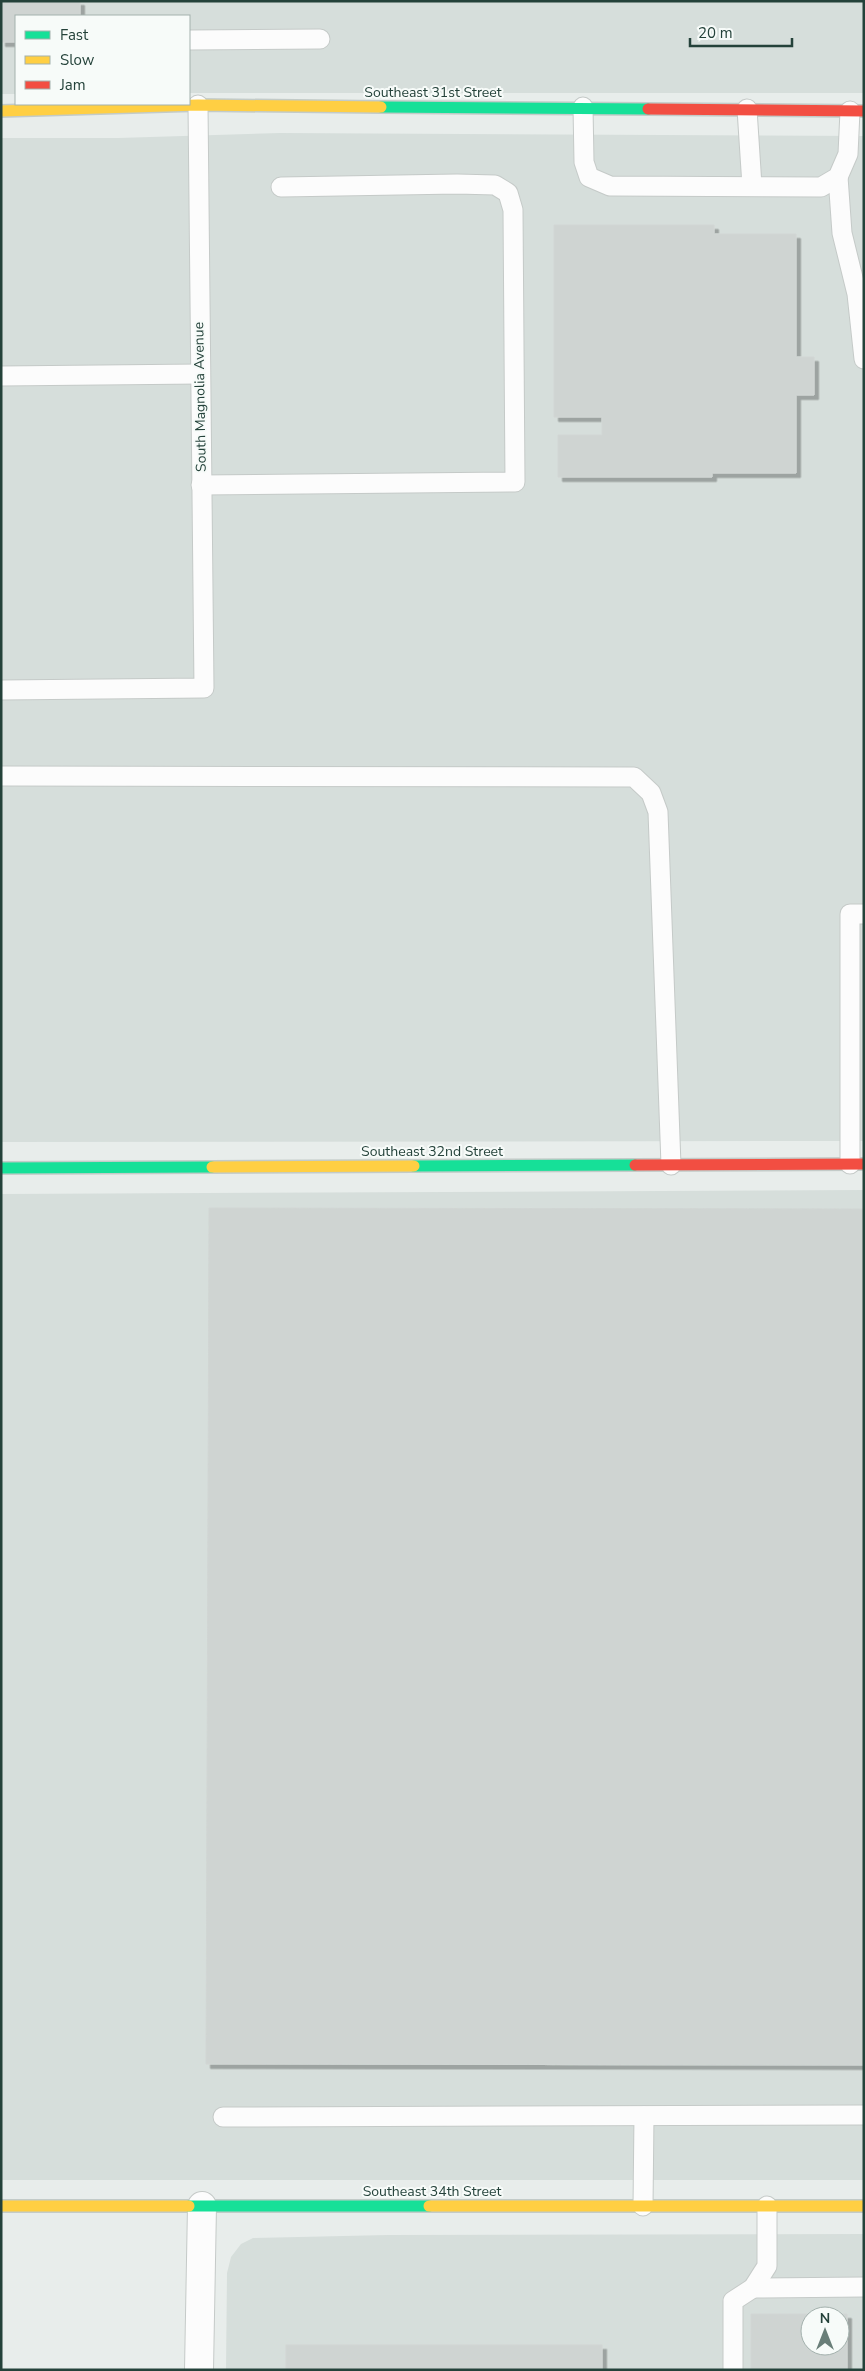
<svg xmlns="http://www.w3.org/2000/svg" width="865" height="2371" viewBox="0 0 865 2371" font-family="'Nunito Sans',sans-serif">
<style>
.built{fill:#d6dedb;fill-rule:evenodd}
.building{fill:#cfd4d2;stroke:#d1d6d4;fill-rule:evenodd;filter:url(#shadow)}
.lines{fill:none;stroke-linecap:round;stroke-linejoin:round}
.lane-casing{stroke:#c5cac8;stroke-width:21}
.street-casing{stroke:#c5cac8;stroke-width:30}
.fast-casing{stroke:#c3cbc8;stroke-width:14}
.slow-casing{stroke:#c3cbc8;stroke-width:14}
.jam-casing{stroke:#c3cbc8;stroke-width:14}
.lane{stroke:#fcfcfc;stroke-width:19}
.street{stroke:#fcfcfc;stroke-width:28}
.fast{stroke:#16e098;stroke-width:11}
.slow{stroke:#ffcf43;stroke-width:11}
.jam{stroke:#f24e42;stroke-width:11}
.labels{text-anchor:middle;dominant-baseline:central;stroke-width:4;stroke-linejoin:round;paint-order:stroke}
.street-label{font-size:14px;fill:#24423a;stroke:#f7fbf9}
</style>
<defs>
<filter id="shadow"><feDropShadow dx="4.5" dy="4.5" stdDeviation="0" flood-color="#0004"/></filter>
</defs>
<rect width="100%" height="100%" fill="#e8edeb"/>
<g class="built">
<path d="M1,1H864V93H189V16H16V94H1Z"/>
<path d="M280,133L864,136V1141L1,1142V138H118Z"/>
<path d="M864,1190V2180H1V1194Z"/>
<path d="M864,2234V2370H226L227,2273L231,2257L241,2244L253,2238L388,2235ZM810,2316H840V2346H810Z"/>
</g>
<g class="building">
<path d="M1,1H80V16H16V42H1Z"/>
<path d="M554,225H714V234H796V357H814V395H796V473H712V477H558V435H602V417H554Z"/>
<path d="M209,1208L864,1209V2065L206,2064Z"/>
<path d="M751,2314H847V2370H751ZM810,2316H840V2346H810Z"/>
<rect x="286" y="2345" width="316" height="25"/>
</g>
<g class="lines">
<defs>
<g id="lane">
<path d="M189,40L320,39"/>
<path d="M583,107L584,162L589,177L610,186L821,187L838,177L848,154L850,111"/>
<path d="M747,109L752,186"/>
<path d="M838,177L842,233L857,294L864,359"/>
<path d="M1,376L200,374"/>
<path d="M201,485L515,482L513,210L508,193L495,185L457,184L281,187"/>
<path d="M1,690L204,688L198,105"/>
<path d="M1,776L634,777L651,793L658,812L671,1165"/>
<path d="M850,1164V914H864"/>
<path d="M223,2117L864,2115"/>
<path d="M643,2206L644,2116"/>
<path d="M753,2288L864,2287"/>
<path d="M733,2370V2301L753,2288L767,2266V2206"/>
</g>
<path id="street" d="M199,2370L202,2206"/>
<g id="fast">
<path d="M381,107L648,109"/>
<path d="M414,1166L635,1165"/>
<path d="M1,1168L212,1167"/>
<path d="M189,2206H429"/>
</g>
<g id="slow">
<path d="M1,111L198,105L381,107"/>
<path d="M212,1167L414,1166"/>
<path d="M1,2206H189"/>
<path d="M429,2206H864"/>
</g>
<g id="jam">
<path d="M648,109L864,111"/>
<path d="M635,1165L864,1164"/>
</g>
</defs>
<use href="#lane" class="lane-casing"/>
<use href="#street" class="street-casing"/>
<use href="#fast" class="fast-casing"/>
<use href="#slow" class="slow-casing"/>
<use href="#jam" class="jam-casing"/>
<use href="#lane" class="lane"/>
<use href="#street" class="street"/>
<use href="#fast" class="fast"/>
<use href="#slow" class="slow"/>
<use href="#jam" class="jam"/>
</g>
<g class="labels">
<g class="street-label">
<text x="433" y="92">Southeast 31st Street</text>
<text transform="translate(200 397) rotate(-91)">South Magnolia Avenue</text>
<text x="432" y="1151">Southeast 32nd Street</text>
<text x="432" y="2191">Southeast 34th Street</text>
</g>
</g>
<rect width="865" height="2371" fill="none" stroke="#24423a" stroke-width="5"/>
<rect x="15" y="15" width="175" height="90" fill="#f7fbf9" stroke="#a3b1ad"/>
<rect x="25" y="31" width="25" height="8" fill="#16e098" stroke="#a3b1ad"/>
<text x="60" y="40" font-size="15" fill="#24423a">Fast</text>
<rect x="25" y="56" width="25" height="8" fill="#ffcf43" stroke="#a3b1ad"/>
<text x="60" y="65" font-size="15" fill="#24423a">Slow</text>
<rect x="25" y="81" width="25" height="8" fill="#f24e42" stroke="#a3b1ad"/>
<text x="60" y="90" font-size="15" fill="#24423a">Jam</text>
<g transform="translate(825 2331)"><circle r="24" fill="#f7fbf9" stroke="#a3b1ad"/>
<path d="M0-4L9 19L0 12L-9 19Z" fill="#697e78"/>
<text y="-8" font-size="14" font-weight="bold" text-anchor="middle" fill="#24423a">N</text>
</g>
<path d="M690 38v8h102v-8" fill="none" stroke="#24423a" stroke-width="2.5"/>
<text x="698" y="38" font-size="15" fill="#24423a" stroke="#f7fbf9" stroke-width="4" paint-order="stroke">20 m</text>
</svg>
